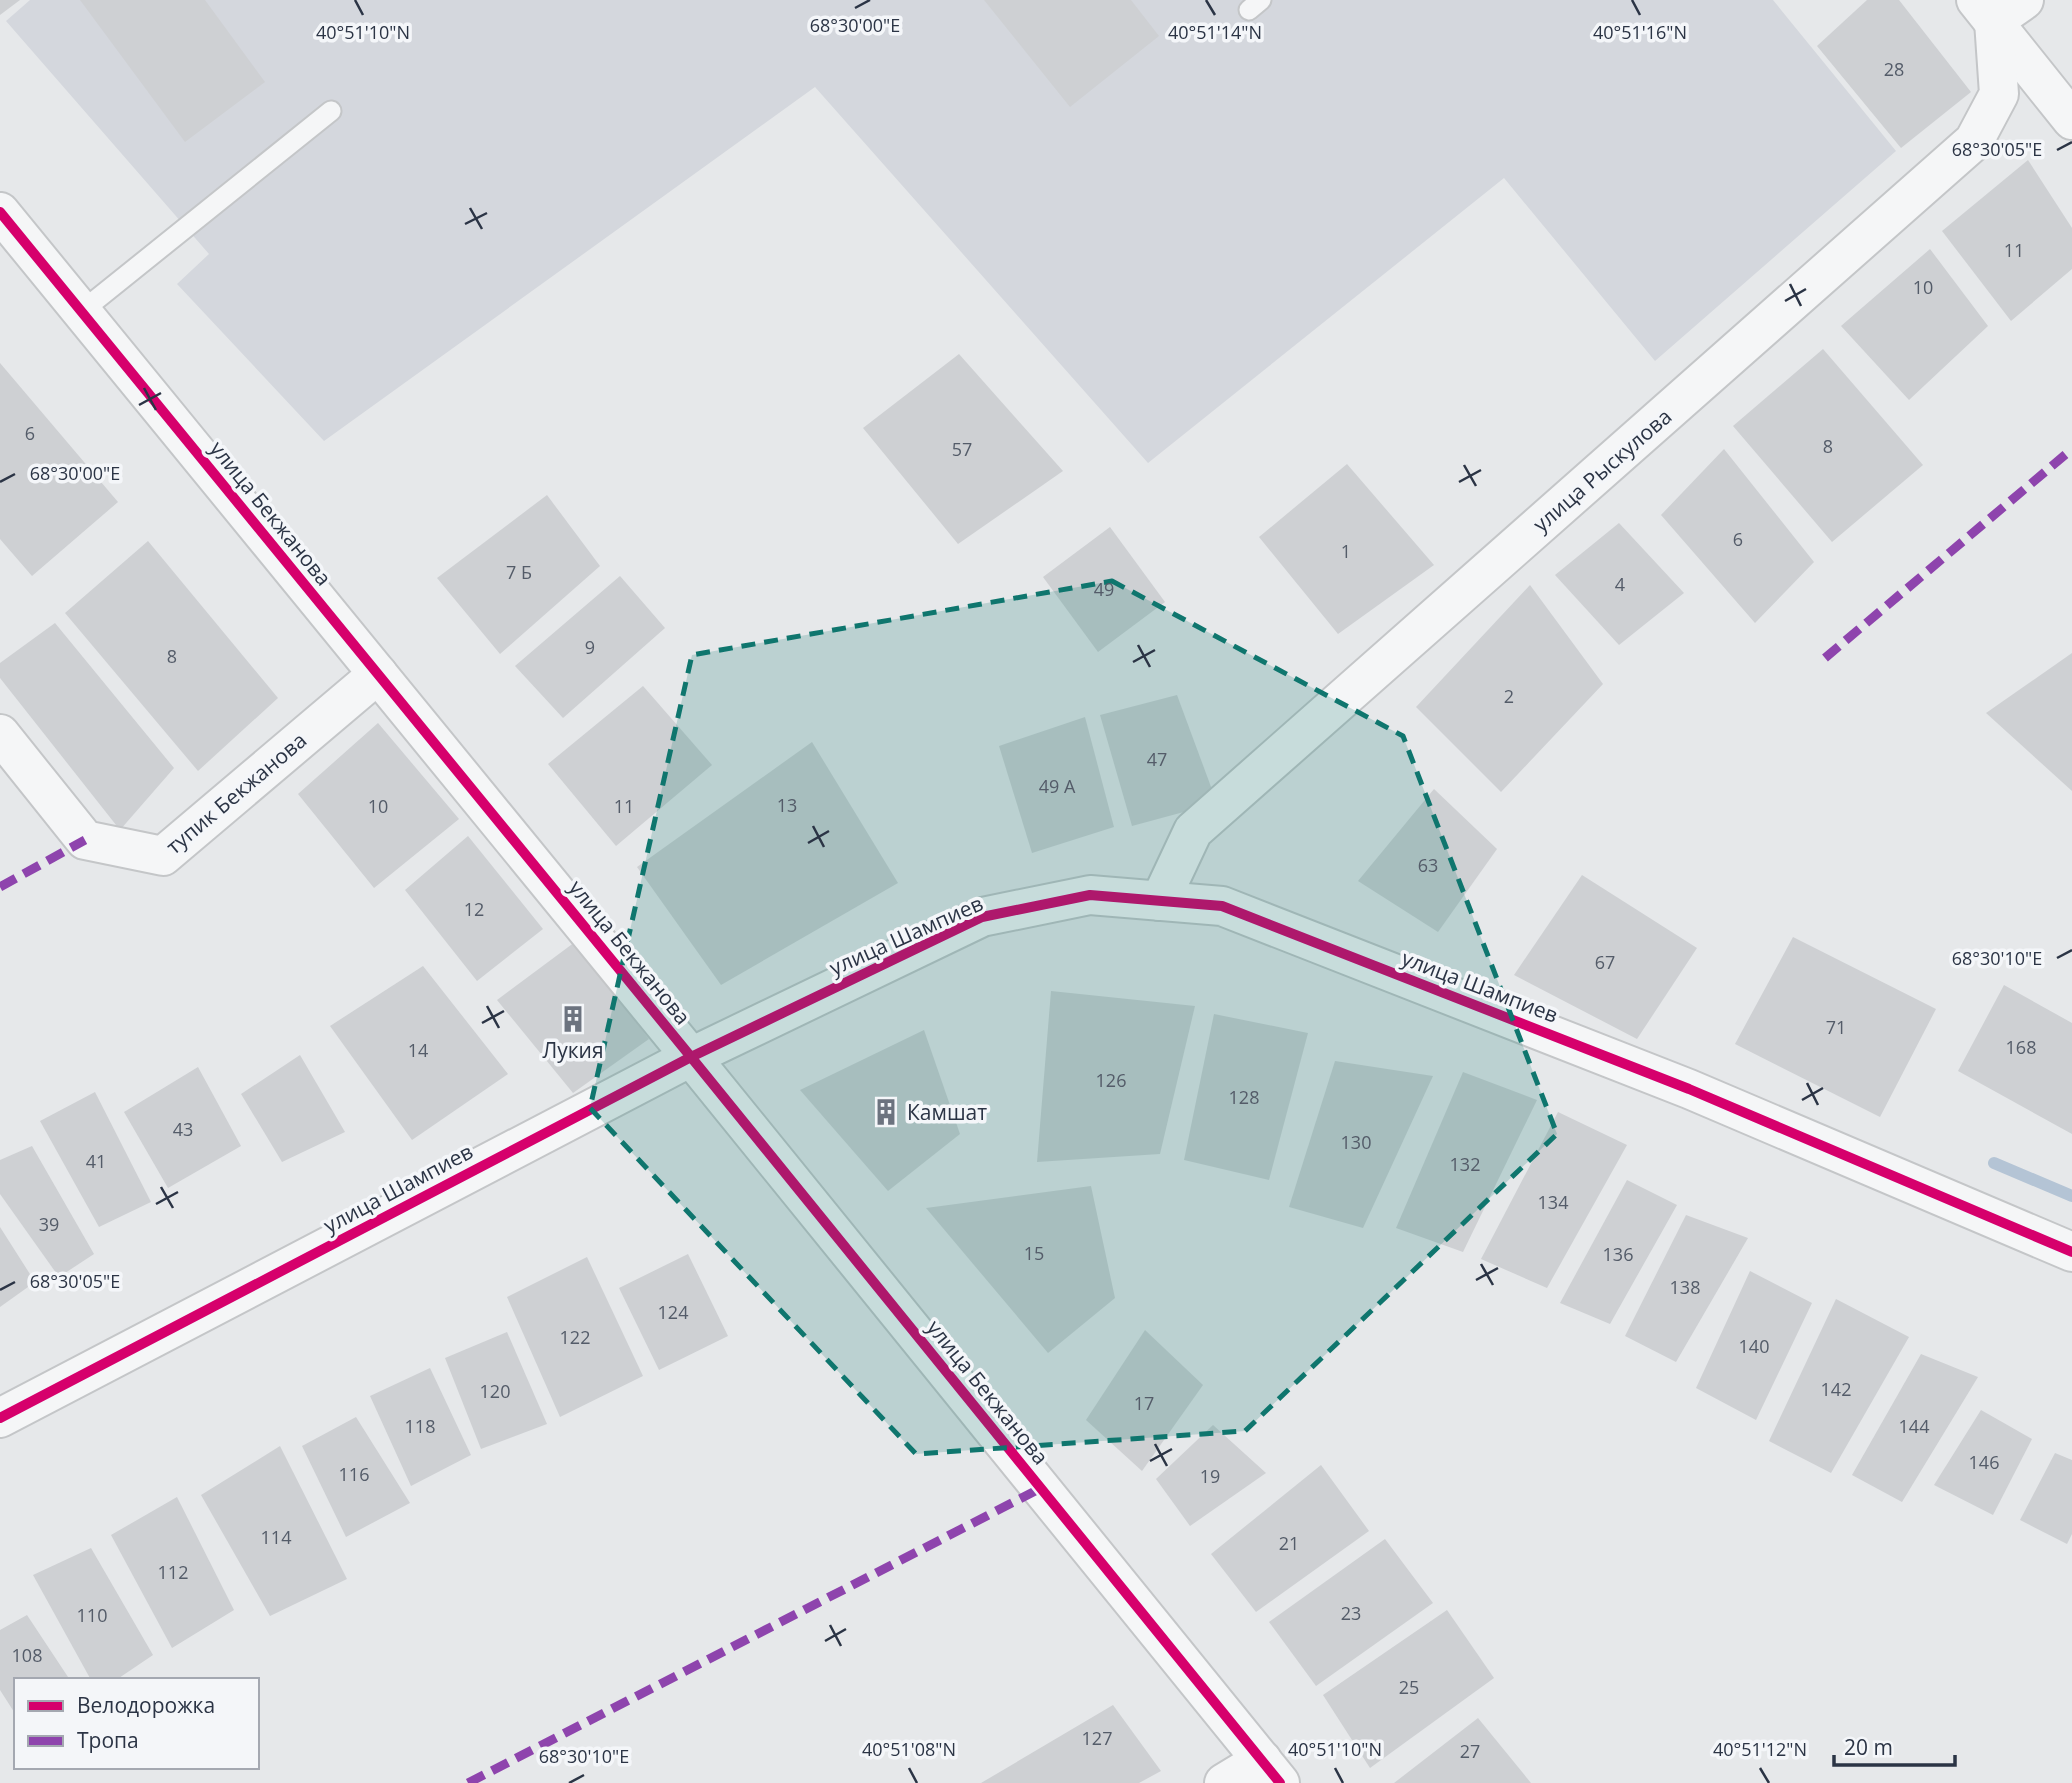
<svg xmlns="http://www.w3.org/2000/svg" width="2072" height="1783" viewBox="0 0 2072 1783" font-family="'Open Sans',sans-serif">
<style>
.built{fill:#d4d7dd}
.lines{fill:none;stroke-linecap:round;stroke-linejoin:round}
.stream{stroke:#b4c4d5;stroke-width:12}
.building{fill:#ced0d3}
.service-casing{stroke:#c4c6c8;stroke-width:23}
.minor-casing{stroke:#c4c6c8;stroke-width:42}
.service{stroke:#f5f6f7;stroke-width:19}
.minor{stroke:#f5f6f7;stroke-width:38}
.quiet{stroke:#8e44ad;stroke-width:9;stroke-dasharray:18 9;stroke-linecap:butt}
.cycleway-casing{stroke:#f4f6f9;stroke-width:15}
.cycleway{stroke:#d6006c;stroke-width:10}
.marked{fill:#0f766e;fill-opacity:0.2;stroke:#0f766e;stroke-width:5;stroke-dasharray:14 9;stroke-linejoin:round}
.ticks{fill:none;stroke:#2b3445;stroke-width:2.5}
.labels{text-anchor:middle;dominant-baseline:central;stroke-width:7;stroke-linejoin:round;paint-order:stroke}
.number-label{font-size:18px;fill:#545c69}
.street-label{font-size:21px;fill:#2b3445;stroke:#f4f6f9}
.poi-label{font-size:21px;fill:#2b3445;stroke:#f4f6f9}
.ticks-label{font-size:18px;text-anchor:middle;fill:#2b3445;stroke:#f4f6f9;stroke-width:7;stroke-linejoin:round;paint-order:stroke}
</style>
<rect width="100%" height="100%" fill="#e6e8ea"/>
<path class="built" d="M30,0H1773L1896,151L1655,361L1504,178L1148,463L815,87L324,441L177,284L209,254L6,21Z"/>
<g class="lines">
<path class="stream" d="M1994,1163L2072,1196"/>
</g>
<g class="building">
<path d="M0,0H20L0,15Z"/>
<path d="M80,0H205L265,82L185,142Z"/>
<path d="M984,0H1131L1159,36L1070,107Z"/>
<path d="M1867,0H1899L1971,92L1901,148L1817,46Z"/>
<path d="M2028,160L2072,228V269L2011,321L1942,231Z"/>
<path d="M1930,249L1988,326L1909,400L1841,326Z"/>
<path d="M1823,349L1923,465L1832,542L1733,426Z"/>
<path d="M959,354L1063,471L958,544L863,428Z"/>
<path d="M0,363L118,502L32,576L0,539Z"/>
<path d="M1724,449L1814,562L1755,623L1661,515Z"/>
<path d="M1347,464L1434,565L1338,634L1259,537Z"/>
<path d="M547,495L600,566L500,654L437,578Z"/>
<path d="M1619,523L1684,593L1619,645L1555,575Z"/>
<path d="M1110,527L1165,602L1098,652L1043,577Z"/>
<path d="M148,541L278,698L198,771L65,613Z"/>
<path d="M620,576L665,628L563,718L515,666Z"/>
<path d="M1530,585L1603,684L1501,792L1416,707Z"/>
<path d="M55,623L174,768L120,830L0,678V663Z"/>
<path d="M2072,653V791L1986,713Z"/>
<path d="M643,686L712,765L616,846L548,764Z"/>
<path d="M1177,695L1217,803L1132,826L1100,715Z"/>
<path d="M1085,717L1114,827L1032,853L999,746Z"/>
<path d="M378,723L459,819L374,888L298,794Z"/>
<path d="M812,742L898,883L721,985L637,867Z"/>
<path d="M1434,789L1497,849L1438,932L1358,881Z"/>
<path d="M468,836L543,929L477,981L405,890Z"/>
<path d="M1582,875L1697,948L1637,1039L1514,975Z"/>
<path d="M1793,937L1936,1009L1880,1117L1735,1044Z"/>
<path d="M575,942L649,1039L573,1093L497,1000Z"/>
<path d="M423,966L508,1074L412,1140L330,1026Z"/>
<path d="M2004,985L2072,1023V1134L1958,1071Z"/>
<path d="M1051,991L1195,1006L1160,1154L1037,1162Z"/>
<path d="M1214,1014L1308,1033L1269,1180L1184,1160Z"/>
<path d="M924,1030L960,1134L888,1191L800,1090Z"/>
<path d="M300,1055L345,1132L282,1162L241,1094Z"/>
<path d="M1335,1061L1433,1076L1363,1228L1289,1207Z"/>
<path d="M198,1067L241,1146L168,1188L124,1112Z"/>
<path d="M1463,1072L1537,1100L1463,1252L1396,1228Z"/>
<path d="M95,1092L151,1202L99,1227L40,1121Z"/>
<path d="M1558,1112L1627,1145L1547,1288L1481,1259Z"/>
<path d="M32,1146L94,1254L59,1277L0,1194V1160Z"/>
<path d="M1627,1180L1677,1205L1610,1324L1560,1303Z"/>
<path d="M1091,1186L1115,1298L1048,1353L926,1208Z"/>
<path d="M1686,1215L1748,1238L1676,1362L1625,1336Z"/>
<path d="M0,1227L35,1282L0,1307Z"/>
<path d="M688,1254L728,1336L659,1370L619,1288Z"/>
<path d="M587,1257L643,1376L560,1417L507,1297Z"/>
<path d="M1750,1271L1812,1303L1756,1420L1696,1388Z"/>
<path d="M1836,1299L1909,1337L1831,1473L1769,1441Z"/>
<path d="M1145,1330L1203,1385L1142,1471L1086,1420Z"/>
<path d="M507,1332L547,1424L481,1449L445,1358Z"/>
<path d="M1921,1354L1978,1377L1902,1502L1852,1475Z"/>
<path d="M430,1368L471,1455L411,1486L370,1396Z"/>
<path d="M1981,1410L2032,1439L1993,1515L1934,1485Z"/>
<path d="M356,1417L410,1503L346,1537L302,1446Z"/>
<path d="M1213,1425L1266,1473L1190,1526L1156,1479Z"/>
<path d="M280,1446L347,1579L270,1616L201,1495Z"/>
<path d="M2055,1453L2072,1460V1534L2067,1544L2020,1520Z"/>
<path d="M1321,1465L1369,1531L1256,1612L1211,1554Z"/>
<path d="M177,1497L234,1610L172,1648L111,1535Z"/>
<path d="M1385,1539L1433,1603L1316,1686L1269,1622Z"/>
<path d="M91,1548L153,1655L116,1680H91L33,1575Z"/>
<path d="M1447,1610L1494,1678L1370,1768L1323,1695Z"/>
<path d="M27,1615L70,1680H16V1715L0,1690V1630Z"/>
<path d="M1113,1705L1161,1771L1139,1783H981Z"/>
<path d="M1478,1718L1531,1783H1394Z"/>
</g>
<g class="lines">
<defs>
<g id="service">
<path d="M1249,10L1261,0"/>
<path d="M82,311L331,111"/>
</g>
<g id="minor">
<path d="M1976,0L2072,120"/>
<path d="M0,212L691,1057L1280,1783"/>
<path d="M0,734L85,840L163,856L378,674"/>
<path d="M1160,901L1193,831L1974,141L1999,94L1994,21L2024,0"/>
<path d="M0,1418L691,1057L982,917L1090,895L1222,906L1689,1089L2072,1252"/>
<path d="M1224,1783L1262,1760"/>
</g>
</defs>
<use href="#service" class="service-casing"/>
<use href="#minor" class="minor-casing"/>
<use href="#service" class="service"/>
<use href="#minor" class="minor"/>
<g class="quiet">
<path d="M1825,658L2072,449"/>
<path d="M0,887L85,840"/>
<path d="M468,1783L1041,1488"/>
</g>
<defs>
<g id="cycleway">
<path d="M0,212L691,1057L1280,1783"/>
<path d="M0,1418L691,1057L982,917L1090,895L1222,906L1689,1089L2072,1252"/>
</g>
</defs>
<use href="#cycleway" class="cycleway-casing"/>
<use href="#cycleway" class="cycleway"/>
</g>
<path class="marked" d="M1112,581L1403,736L1557,1134L1245,1431L916,1454L590,1108L692,655Z"/>
<path class="ticks" d="M355,0L363,15M1206,0L1215,15M1632,0L1640,15M855,8L870,0M2057,150L2072,142M470,208L482,229M465,224L487,213M1790,284L1801,306M1785,301L1806,289M144,388L156,410M139,405L161,393M1464,465L1476,486M0,482L15,474M1459,482L1481,470M1138,645L1150,667M1133,662L1155,650M813,826L824,847M808,843L829,831M2057,958L2072,950M487,1006L499,1028M482,1023L504,1011M1807,1083L1818,1105M1802,1100L1823,1088M161,1187L173,1208M156,1204L178,1192M1481,1264L1493,1285M1476,1280L1498,1268M0,1290L15,1282M1155,1444L1167,1466M1150,1461L1172,1449M830,1625L841,1646M825,1641L846,1629M909,1768L917,1783M1335,1768L1343,1783M1760,1768L1769,1783M569,1783L584,1775"/>
<defs>
<symbol id="building-bare" viewBox="-9 -9 18 18"><path d="M-4-6H4V6H1V3H-1V6H-4ZM-2.5-4.3h1.7v1.8h-1.7ZM.8-4.3h1.7v1.8H.8ZM-2.5-1h1.7V.8h-1.7ZM.8-1h1.7V.8H.8Z" fill="#6c737f" stroke="#f4f6f9" stroke-width="2.5" paint-order="stroke"/></symbol>
</defs>
<g fill-rule="evenodd">
<use href="#building-bare" x="554" y="1000" width="38" height="38"/>
<use href="#building-bare" x="867" y="1093" width="38" height="38"/>
</g>
<g class="labels">
<g class="number-label">
<text x="1894" y="69">28</text>
<text x="2014" y="250">11</text>
<text x="1923" y="287">10</text>
<text x="30" y="433">6</text>
<text x="1828" y="446">8</text>
<text x="962" y="449">57</text>
<text x="1738" y="539">6</text>
<text x="1346" y="551">1</text>
<text x="519" y="572">7 Б</text>
<text x="1620" y="584">4</text>
<text x="1104" y="589">49</text>
<text x="590" y="647">9</text>
<text x="172" y="656">8</text>
<text x="1509" y="696">2</text>
<text x="1157" y="759">47</text>
<text x="1057" y="786">49 А</text>
<text x="787" y="805">13</text>
<text x="378" y="806">10</text>
<text x="624" y="806">11</text>
<text x="1428" y="865">63</text>
<text x="474" y="909">12</text>
<text x="1605" y="962">67</text>
<text x="1836" y="1027">71</text>
<text x="2021" y="1047">168</text>
<text x="418" y="1050">14</text>
<text x="1111" y="1080">126</text>
<text x="1244" y="1097">128</text>
<text x="183" y="1129">43</text>
<text x="1356" y="1142">130</text>
<text x="96" y="1161">41</text>
<text x="1465" y="1164">132</text>
<text x="1553" y="1202">134</text>
<text x="49" y="1224">39</text>
<text x="1034" y="1253">15</text>
<text x="1618" y="1254">136</text>
<text x="1685" y="1287">138</text>
<text x="673" y="1312">124</text>
<text x="575" y="1337">122</text>
<text x="1754" y="1346">140</text>
<text x="1836" y="1389">142</text>
<text x="495" y="1391">120</text>
<text x="1144" y="1403">17</text>
<text x="420" y="1426">118</text>
<text x="1914" y="1426">144</text>
<text x="1984" y="1462">146</text>
<text x="354" y="1474">116</text>
<text x="1210" y="1476">19</text>
<text x="276" y="1537">114</text>
<text x="1289" y="1543">21</text>
<text x="173" y="1572">112</text>
<text x="1351" y="1613">23</text>
<text x="92" y="1615">110</text>
<text x="27" y="1655">108</text>
<text x="1409" y="1687">25</text>
<text x="1097" y="1738">127</text>
<text x="1470" y="1751">27</text>
</g>
<g class="street-label">
<text transform="translate(1602 470) rotate(-41)">улица Рыскулова</text>
<text transform="translate(271 513) rotate(51)">улица Бекжанова</text>
<text transform="translate(236 793) rotate(-40)">тупик Бекжанова</text>
<text transform="translate(906 935) rotate(-24)">улица Шампиев</text>
<text transform="translate(630 952) rotate(51)">улица Бекжанова</text>
<text transform="translate(1480 986) rotate(21)">улица Шампиев</text>
<text transform="translate(398 1188) rotate(-28)">улица Шампиев</text>
<text transform="translate(988 1392) rotate(51)">улица Бекжанова</text>
</g>
<g class="poi-label">
<text x="573" y="1050">Лукия</text>
<text x="907" y="1112" text-anchor="start">Камшат</text>
</g>
</g>
<g class="ticks-label">
<text x="855" y="32">68°30'00"E</text>
<text x="363" y="39">40°51'10"N</text>
<text x="1215" y="39">40°51'14"N</text>
<text x="1640" y="39">40°51'16"N</text>
<text x="1997" y="156">68°30'05"E</text>
<text x="75" y="480">68°30'00"E</text>
<text x="1997" y="965">68°30'10"E</text>
<text x="75" y="1288">68°30'05"E</text>
<text x="909" y="1756">40°51'08"N</text>
<text x="1335" y="1756">40°51'10"N</text>
<text x="1760" y="1756">40°51'12"N</text>
<text x="584" y="1763">68°30'10"E</text>
</g>
<rect x="14" y="1678" width="245" height="91" fill="#f4f6f9" stroke="#a4a8b1" stroke-width="2"/>
<rect x="28" y="1701" width="35" height="10" fill="#d6006c" stroke="#a4a8b1" stroke-width="2"/>
<text x="77" y="1713" font-size="21" fill="#2b3445">Велодорожка</text>
<rect x="28" y="1736" width="35" height="10" fill="#8e44ad" stroke="#a4a8b1" stroke-width="2"/>
<text x="77" y="1748" font-size="21" fill="#2b3445">Тропа</text>
<path d="M1834 1755v10h121v-10" fill="none" stroke="#2b3445" stroke-width="3.5"/>
<text x="1844" y="1755" font-size="21" fill="#2b3445" stroke="#f4f6f9" stroke-width="5" paint-order="stroke">20 m</text>
</svg>
